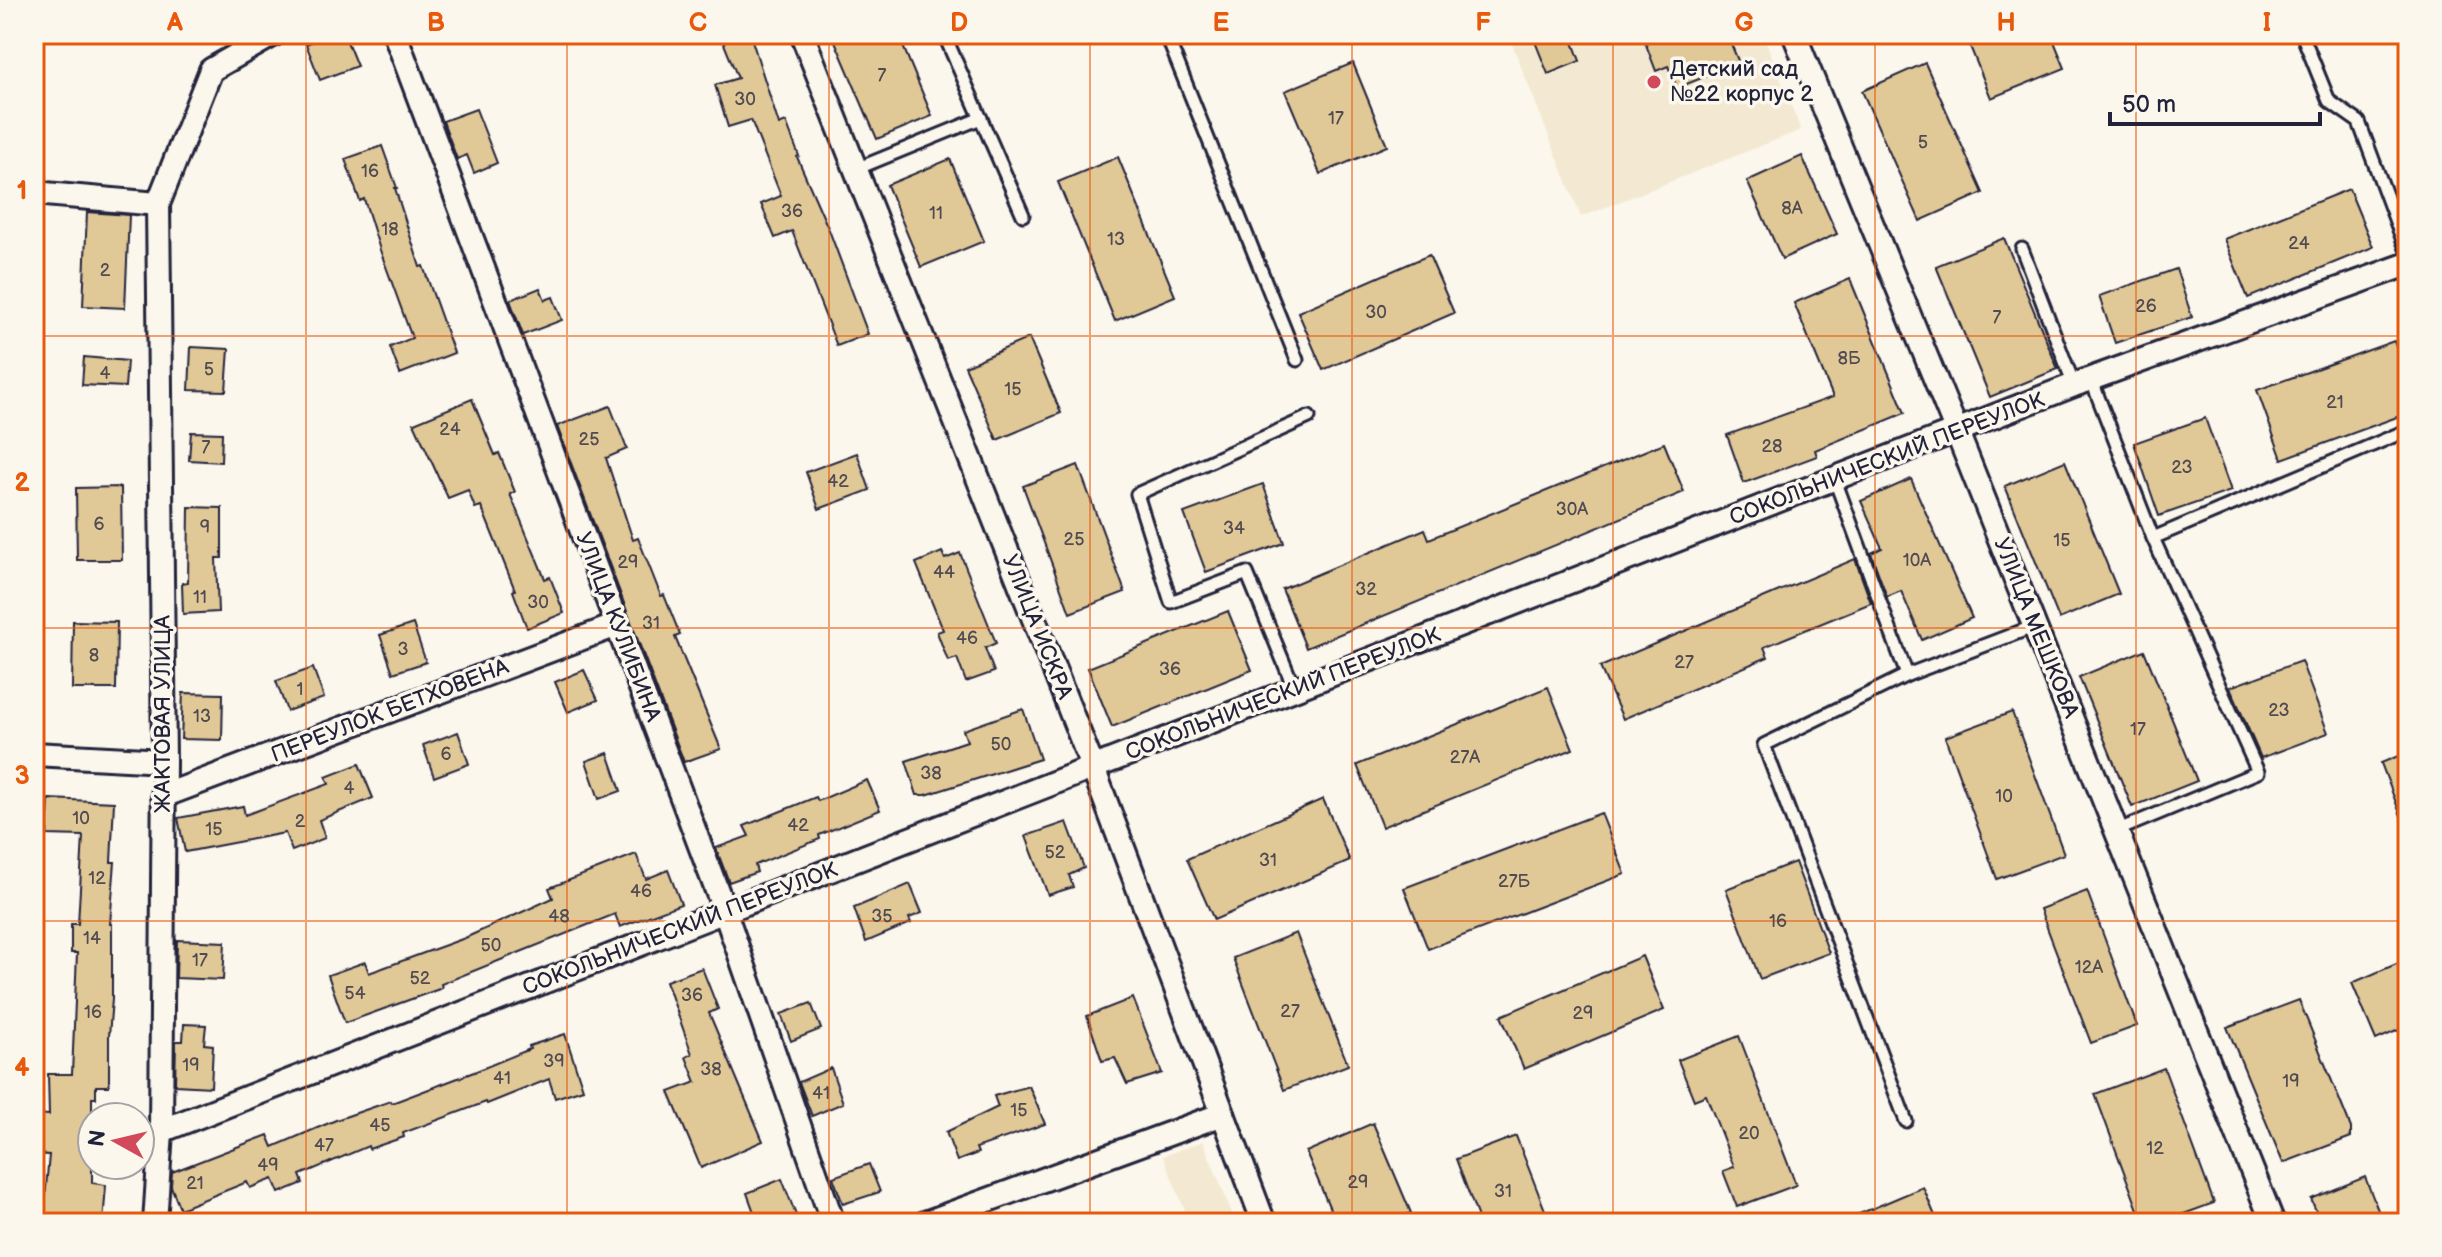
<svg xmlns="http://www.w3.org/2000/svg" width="2442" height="1257" viewBox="0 0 2442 1257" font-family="'Balsamiq Sans',sans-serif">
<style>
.built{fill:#f3e9d2}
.building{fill:#e1c897;stroke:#22223b;stroke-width:2}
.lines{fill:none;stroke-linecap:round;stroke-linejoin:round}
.lane-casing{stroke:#22223b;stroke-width:17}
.street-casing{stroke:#22223b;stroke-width:28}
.lane{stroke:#fbf7ec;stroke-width:11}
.street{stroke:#fbf7ec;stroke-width:22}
.grid{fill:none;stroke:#e8590c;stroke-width:2;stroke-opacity:0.55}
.poi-dot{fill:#d1495b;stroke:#fbf7ec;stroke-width:3}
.labels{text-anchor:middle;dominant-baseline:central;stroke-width:7;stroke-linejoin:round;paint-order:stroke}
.number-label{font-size:18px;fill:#524c52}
.poi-label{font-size:22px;fill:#22223b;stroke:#fbf7ec;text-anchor:start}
.street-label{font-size:22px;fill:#22223b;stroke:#fbf7ec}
.neatline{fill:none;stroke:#e8590c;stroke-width:3}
.grid-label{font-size:26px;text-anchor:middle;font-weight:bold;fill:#e8590c}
</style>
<rect width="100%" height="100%" fill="#fbf7ec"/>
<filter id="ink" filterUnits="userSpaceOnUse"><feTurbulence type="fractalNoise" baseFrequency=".0125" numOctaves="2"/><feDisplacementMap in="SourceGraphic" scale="16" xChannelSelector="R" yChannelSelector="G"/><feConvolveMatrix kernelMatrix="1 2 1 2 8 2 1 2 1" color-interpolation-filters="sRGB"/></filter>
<g filter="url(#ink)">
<g class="built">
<path d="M1508,34H1763L1801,130L1581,217Z"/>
<path d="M1203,1141L1236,1223H1190L1163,1156Z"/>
</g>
<g class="building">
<path d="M329,34H344L357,66L320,80L306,44Z"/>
<path d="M720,34H750L779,125L786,122L799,156L797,157L829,230L868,334L837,346L792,231L775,238L761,204L781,196L751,120L728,127L715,85L738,78Z"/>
<path d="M832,34H898L932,116L877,139Z"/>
<path d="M1532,34H1570L1580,61L1548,74Z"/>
<path d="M1642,34H1727L1739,63L1677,88L1668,66L1656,71Z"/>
<path d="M1965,34H2051L2065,68L1991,98Z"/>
<path d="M1353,63L1387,146L1320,174L1285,91Z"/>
<path d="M1925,63L1983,193L1920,221L1862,91Z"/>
<path d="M476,109L497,163L474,173L467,155L457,159L443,121Z"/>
<path d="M382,146L397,188H395L420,267L423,266L454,353L400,374L390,347L412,338L380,250L364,199L360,201L345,159Z"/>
<path d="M1802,156L1837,234L1782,259L1747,181Z"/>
<path d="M1118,157L1175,296L1115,321L1058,182Z"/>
<path d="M950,159L984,241L921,267L887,185Z"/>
<path d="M2349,189L2373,247L2248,298L2224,239Z"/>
<path d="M87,212L129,215L125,308L83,306Z"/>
<path d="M2004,238L2058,369L1990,397L1936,266Z"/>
<path d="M1429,255L1454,313L1323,370L1298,312Z"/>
<path d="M2176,269L2192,317L2115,343L2099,296Z"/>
<path d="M1850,279L1905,413L1815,450L1817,456L1744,483L1727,435L1833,397L1794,303Z"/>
<path d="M540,288L545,300L553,297L562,320L523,335L510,300Z"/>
<path d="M1029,338L1061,413L997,440L965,366Z"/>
<path d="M2394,341L2408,381V413L2282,459L2257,390Z"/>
<path d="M191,347L229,349L226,391L189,390Z"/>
<path d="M84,357L127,361L125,387L82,385Z"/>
<path d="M472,399L495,455L499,453L515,492L510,494L545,579L550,577L564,613L527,628L513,591L515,590L481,506L475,508L468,490L448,498L414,423Z"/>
<path d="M610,406L627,449L606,458L633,540L638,538L661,596L664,595L680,635L675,637L721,749L684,762L557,426Z"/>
<path d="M2205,418L2231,491L2159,516L2134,443Z"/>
<path d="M191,432L222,433L221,462L189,460Z"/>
<path d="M1664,443L1684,492L1306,648L1282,589L1425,529L1429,539Z"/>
<path d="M857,453L870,490L819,509L806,472Z"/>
<path d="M2065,461L2119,594L2059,619L2005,486Z"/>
<path d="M1078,465L1125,592L1070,613L1023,486Z"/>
<path d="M1911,479L1972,618L1922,640L1901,591L1887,597L1871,553L1882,548L1861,501Z"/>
<path d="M1263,484L1284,543L1206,572L1184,513Z"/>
<path d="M121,487L122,560H77L76,488Z"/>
<path d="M189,507L222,508V558H216L218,612L183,614L182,583L188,582Z"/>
<path d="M942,552L945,559L960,553L996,643L985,648L994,672L966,682L957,658L948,661L937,632L943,630L916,563Z"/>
<path d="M1855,559L1871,603L1764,647L1768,657L1623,719L1600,667Z"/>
<path d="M1228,611L1252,670L1112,727L1088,668Z"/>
<path d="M73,621L117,622L116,689H72Z"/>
<path d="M413,624L426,662L393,673L380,635Z"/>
<path d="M2144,650L2197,781L2132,807L2079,677Z"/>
<path d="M2301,661L2328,733L2261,758L2230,687Z"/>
<path d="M313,668L324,698L287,711L276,681Z"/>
<path d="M584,670L598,700L568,712L555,682Z"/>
<path d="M1548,687L1573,749L1382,827L1357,765Z"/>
<path d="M183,693L223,694L222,740L181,739Z"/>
<path d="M1023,709L1040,759L926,795H917L906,761L967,741L963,730Z"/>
<path d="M2012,712L2064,854L1997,879L1945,737Z"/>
<path d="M458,732L469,764L434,777L423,745Z"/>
<path d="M2408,752V829H2406L2381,763Z"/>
<path d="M608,753L621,791L599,799L586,761Z"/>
<path d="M359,764L373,798L319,820L325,838L292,851L285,833L185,852L178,818L243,806L245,815L329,784L326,777Z"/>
<path d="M867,780L880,810L819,835L820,839L755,865L757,872L729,882L716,848L749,836L744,826L816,797L818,801Z"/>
<path d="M49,799L114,802L111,862H115L110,924H112V999L109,1036V1086H96V1098H92V1183L106,1185L103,1223L43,1221L49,1155L34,1154V1114L49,1115L48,1074H72L77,953H71V924H78L83,836L47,835Z"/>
<path d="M1323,799L1350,861L1214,920L1187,859Z"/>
<path d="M1601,813L1625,874L1428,949L1404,888Z"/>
<path d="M1067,822L1084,868L1069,875L1073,887L1048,895L1026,836Z"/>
<path d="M636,854L646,879L668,870L681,904L620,927L615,914L441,984L442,988L345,1023L328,975L365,962L369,973L465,938L553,898L549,888Z"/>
<path d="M1795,862L1829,953L1760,979L1726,889Z"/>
<path d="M910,884L922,913L909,918L911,923L866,942L854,908Z"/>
<path d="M2087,891L2137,1026L2091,1043L2040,909Z"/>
<path d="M1296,933L1348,1065L1284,1090L1233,958Z"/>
<path d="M177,940L225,942L223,980L176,978Z"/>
<path d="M1642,956L1664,1010L1524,1069L1501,1016Z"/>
<path d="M2408,959V1026L2376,1040L2352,983Z"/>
<path d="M702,968L718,1009L709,1013L763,1141L701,1168L669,1092L696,1082L686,1057L692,1054L666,981Z"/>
<path d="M1133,998L1162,1073L1127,1084L1115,1058L1102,1061L1087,1016Z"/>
<path d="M2299,1000L2351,1128V1137L2283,1163L2227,1027Z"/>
<path d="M811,1003L821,1029L791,1041L781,1014Z"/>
<path d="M184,1024L206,1025L204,1044L213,1045L211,1087L175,1085L176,1041H183Z"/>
<path d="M565,1034L583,1089L555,1098L549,1079L487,1104L486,1102L403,1133L404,1137L369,1149L368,1146L300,1175L303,1183L279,1193L273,1179L250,1188L247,1182L180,1209L171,1186L172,1172L268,1135L273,1147L336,1120L391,1101L392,1103L474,1072L530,1049L529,1046Z"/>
<path d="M1739,1036L1796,1185L1737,1207L1723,1171L1734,1167L1706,1095L1694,1100L1678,1060Z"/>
<path d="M831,1068L843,1103L812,1116L799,1082Z"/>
<path d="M2164,1068L2214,1203L2159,1223H2143L2095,1094Z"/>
<path d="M1029,1086L1045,1124L976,1148L978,1153L957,1161L946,1132L998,1107L994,1096Z"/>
<path d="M1373,1123L1411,1213L1387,1223H1336L1306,1152Z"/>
<path d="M1516,1136L1550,1223H1480L1456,1159Z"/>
<path d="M869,1164L880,1192L843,1204L833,1177Z"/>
<path d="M2365,1177L2383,1223H2321L2311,1199Z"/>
<path d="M782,1179L799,1223H758L747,1193Z"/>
<path d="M1923,1187L1938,1223H1838Z"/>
</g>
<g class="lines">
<defs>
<g id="lane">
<path d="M944,34L1023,215"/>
<path d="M1166,34L1297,360"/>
<path d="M2302,34L2329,101L2359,122L2408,254"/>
<path d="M856,169L981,118"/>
<path d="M2022,249L2074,385"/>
<path d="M2091,379L2153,538L2258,772L2116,831"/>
<path d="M1835,480L1907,675L2035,626"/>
<path d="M2153,538L2408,430"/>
<path d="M1295,690L1247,573L1171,602L1137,494L1309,417"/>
<path d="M1906,1121L1764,745L1907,675"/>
</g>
<g id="street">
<path d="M395,34L725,912L833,1223"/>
<path d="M802,34L1093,768L1264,1223"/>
<path d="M1794,34L1957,432L2273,1223"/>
<path d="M34,193L158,204L211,70L274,34"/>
<path d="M34,754L164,761"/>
<path d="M163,796L617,625"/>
<path d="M161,1131L2074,385L2408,264"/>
<path d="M155,1223L161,1131L164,761L158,204"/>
<path d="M925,1223L1223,1114"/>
</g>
</defs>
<use href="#lane" class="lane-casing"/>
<use href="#street" class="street-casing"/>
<use href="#lane" class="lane"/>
<use href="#street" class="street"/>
</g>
</g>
<path class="grid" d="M306,34V1223M567,34V1223M829,34V1223M1090,34V1223M1352,34V1223M1613,34V1223M1875,34V1223M2136,34V1223M34,336H2408M34,628H2408M34,921H2408"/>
<circle class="poi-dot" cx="1654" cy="82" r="8"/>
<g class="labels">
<g class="number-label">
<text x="882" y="75">7</text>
<text x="745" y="99">30</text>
<text x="1336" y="118">17</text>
<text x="1923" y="142">5</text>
<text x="370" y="171">16</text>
<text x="1792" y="208">8А</text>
<text x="792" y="211">36</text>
<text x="936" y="213">11</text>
<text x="390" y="229">18</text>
<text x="1116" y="239">13</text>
<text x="2299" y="243">24</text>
<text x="105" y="270">2</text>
<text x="2146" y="306">26</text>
<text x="1376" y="312">30</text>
<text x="1997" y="317">7</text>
<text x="1849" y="358">8Б</text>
<text x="209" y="369">5</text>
<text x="105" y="373">4</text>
<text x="1013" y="389">15</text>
<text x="2335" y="402">21</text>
<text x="450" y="429">24</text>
<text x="589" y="439">25</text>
<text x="1772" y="446">28</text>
<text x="206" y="447">7</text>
<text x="2182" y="467">23</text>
<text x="838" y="481">42</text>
<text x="1572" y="509">30А</text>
<text x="99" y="524">6</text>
<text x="205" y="527">9</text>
<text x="1234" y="528">34</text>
<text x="1074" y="539">25</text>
<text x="2062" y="540">15</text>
<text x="1917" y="560">10А</text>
<text x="628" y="562">29</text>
<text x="944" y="572">44</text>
<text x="1366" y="589">32</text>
<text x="200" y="597">11</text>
<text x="538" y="602">30</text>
<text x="651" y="623">31</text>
<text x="967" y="638">46</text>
<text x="403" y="649">3</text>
<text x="94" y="655">8</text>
<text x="1684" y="662">27</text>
<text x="1170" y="669">36</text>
<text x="300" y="689">1</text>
<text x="2279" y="710">23</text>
<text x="202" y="716">13</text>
<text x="2138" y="729">17</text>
<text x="1001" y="744">50</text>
<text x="446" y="754">6</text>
<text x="1465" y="757">27А</text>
<text x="931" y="773">38</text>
<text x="349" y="788">4</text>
<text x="2004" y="796">10</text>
<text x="81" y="818">10</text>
<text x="300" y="821">2</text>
<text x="798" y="825">42</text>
<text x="214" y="829">15</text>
<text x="1055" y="852">52</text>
<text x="1268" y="860">31</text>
<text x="97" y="878">12</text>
<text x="1514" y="881">27Б</text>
<text x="641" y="891">46</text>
<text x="559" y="916">48</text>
<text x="882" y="916">35</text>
<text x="1778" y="921">16</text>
<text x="92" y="938">14</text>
<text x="491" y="945">50</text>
<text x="200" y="960">17</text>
<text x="2089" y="967">12А</text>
<text x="420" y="978">52</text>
<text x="355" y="993">54</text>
<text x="692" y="995">36</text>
<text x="1290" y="1011">27</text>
<text x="93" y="1012">16</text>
<text x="1583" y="1013">29</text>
<text x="554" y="1061">39</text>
<text x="191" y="1065">19</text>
<text x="711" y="1069">38</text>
<text x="502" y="1078">41</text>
<text x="2291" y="1081">19</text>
<text x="821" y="1093">41</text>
<text x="1019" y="1110">15</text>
<text x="380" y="1125">45</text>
<text x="1749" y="1133">20</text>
<text x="324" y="1145">47</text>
<text x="2155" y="1148">12</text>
<text x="268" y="1165">49</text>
<text x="1358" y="1182">29</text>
<text x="195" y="1183">21</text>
<text x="1503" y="1191">31</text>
</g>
<g class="poi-label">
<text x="1670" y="69">Детский сад<tspan x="1670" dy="25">№22 корпус 2</tspan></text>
</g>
<g class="street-label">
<text transform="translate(1887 459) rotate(-21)">СОКОЛЬНИЧЕСКИЙ ПЕРЕУЛОК</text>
<text transform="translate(618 627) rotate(69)">УЛИЦА КУЛИБИНА</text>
<text transform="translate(1037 627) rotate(68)">УЛИЦА ИСКРА</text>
<text transform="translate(2036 628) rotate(68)">УЛИЦА МЕШКОВА</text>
<text transform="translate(1283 694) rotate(-21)">СОКОЛЬНИЧЕСКИЙ ПЕРЕУЛОК</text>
<text transform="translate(390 711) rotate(-21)">ПЕРЕУЛОК БЕТХОВЕНА</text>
<text transform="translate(163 714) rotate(-90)">ЖАКТОВАЯ УЛИЦА</text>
<text transform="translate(680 929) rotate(-21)">СОКОЛЬНИЧЕСКИЙ ПЕРЕУЛОК</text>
</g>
</g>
<rect width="2442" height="1257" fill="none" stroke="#fbf7ec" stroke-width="88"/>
<g transform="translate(116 1141) rotate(278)"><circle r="38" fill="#fbf7ec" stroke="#a4a2a5" stroke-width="2"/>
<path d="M0-6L14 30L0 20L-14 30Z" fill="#d1495b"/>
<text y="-12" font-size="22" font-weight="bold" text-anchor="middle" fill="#22223b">N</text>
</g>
<path d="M2110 112v12h210v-12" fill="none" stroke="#22223b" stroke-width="4"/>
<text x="2122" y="112" font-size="24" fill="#22223b" stroke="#fbf7ec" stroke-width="6" paint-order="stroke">50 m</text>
<rect x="44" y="44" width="2354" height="1169" class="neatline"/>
<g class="grid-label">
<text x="175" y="31">A</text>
<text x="436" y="31">B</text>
<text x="698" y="31">C</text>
<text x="959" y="31">D</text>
<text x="1221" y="31">E</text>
<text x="1483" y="31">F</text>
<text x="1744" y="31">G</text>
<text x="2006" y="31">H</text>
<text x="2267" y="31">I</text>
<text x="22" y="199">1</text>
<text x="22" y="491">2</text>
<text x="22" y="784">3</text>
<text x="22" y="1076">4</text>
</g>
</svg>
